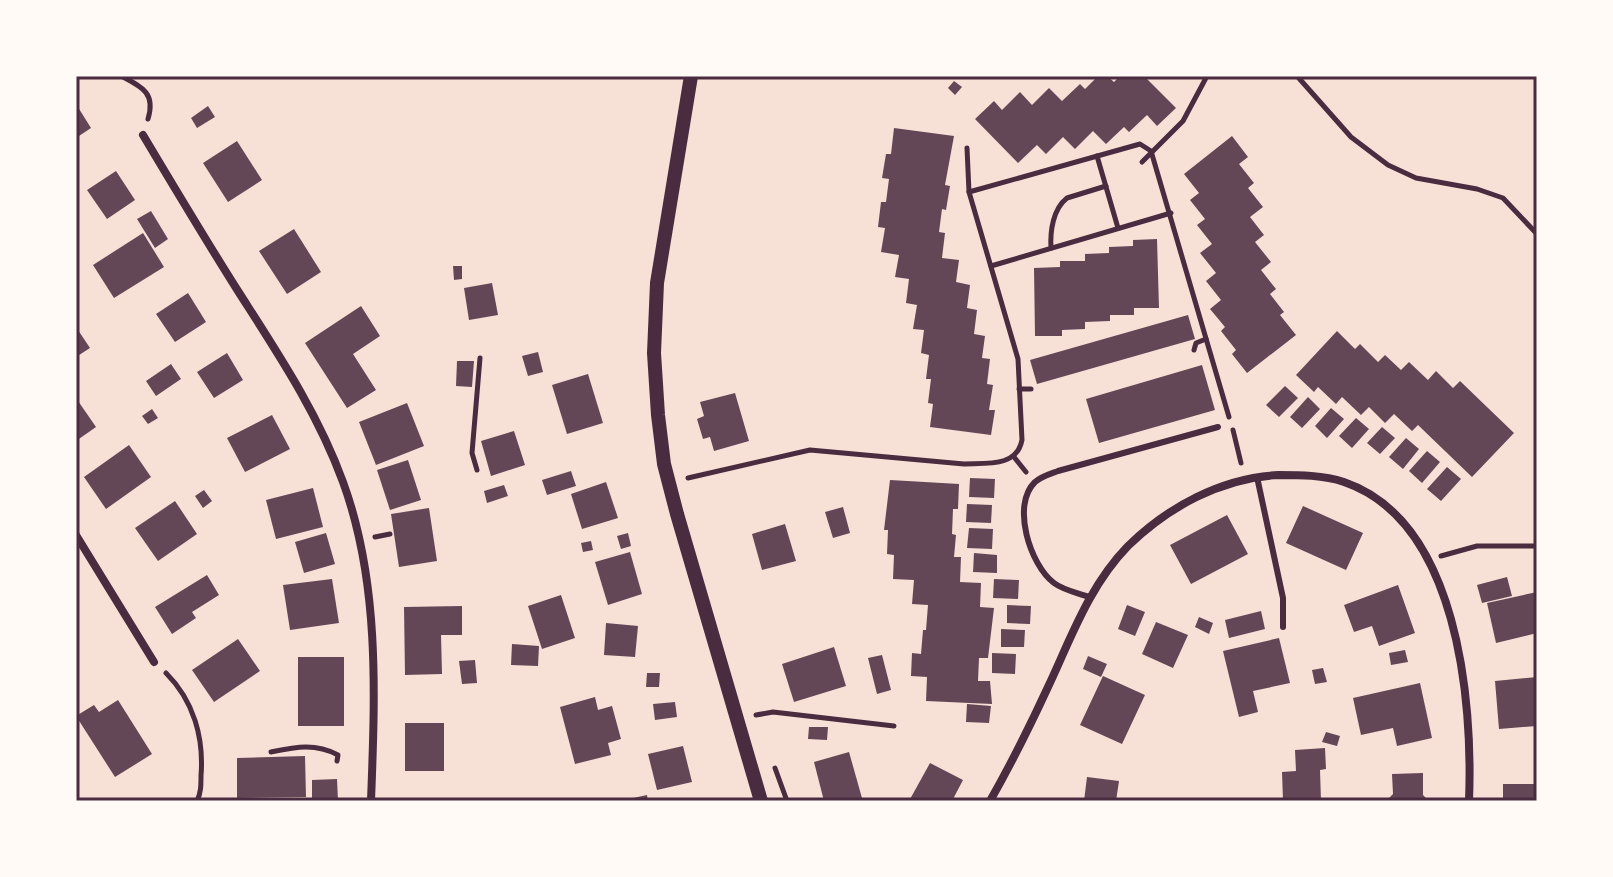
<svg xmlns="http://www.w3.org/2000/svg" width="1613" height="877" viewBox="0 0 1613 877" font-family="Literata,serif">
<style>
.building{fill:#644757}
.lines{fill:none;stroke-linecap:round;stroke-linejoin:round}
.path{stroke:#4a2c40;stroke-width:5}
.service{stroke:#4a2c40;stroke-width:6}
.minor{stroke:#4a2c40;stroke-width:8}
.tertiary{stroke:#4a2c40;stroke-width:14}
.neatline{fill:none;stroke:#4a2c40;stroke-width:3}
</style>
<rect width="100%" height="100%" fill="#f7e1d7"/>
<g class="building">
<path d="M1098,76H1107L1114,82L1120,76H1144L1176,108L1157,126L1147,115L1129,132L1124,127L1106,144L1093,131L1075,149L1063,137L1046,154L1037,145L1018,163L975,119L994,101L1002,110L1020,92L1032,105L1049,88L1062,101L1080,84L1085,89Z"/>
<path d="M954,81L962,87L955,95L948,88Z"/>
<path d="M76,104L91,128L76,138Z"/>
<path d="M208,106L215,117L197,128L191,118Z"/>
<path d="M894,128L954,136L945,185L950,186L946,210L942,209L939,232L945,233L942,258L959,260L956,282L970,285L967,308L977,310L974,334L985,336L982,358L990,359L987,384L993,385L989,410H995L991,435L930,427L933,404L928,403L931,379H926L929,355L921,353L924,330L913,329L917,305L906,303L909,279L895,277L899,255L881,252L885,228L878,227L881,202H886L889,179L882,178L886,154H891Z"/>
<path d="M1232,136L1248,157L1239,164L1254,183L1248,188L1263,207L1250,217L1264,235L1255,242L1271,262L1261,270L1276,289L1270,294L1284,312L1280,315L1296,335L1247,373L1232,354L1236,350L1221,331L1225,327L1210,309L1221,300L1206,281L1216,273L1200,253L1212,244L1197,225L1205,219L1190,200L1199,193L1184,174Z"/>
<path d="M237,141L262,180L228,202L203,163Z"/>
<path d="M116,171L135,200L107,219L87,190Z"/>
<path d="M151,211L168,239L155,248L137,219Z"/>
<path d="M294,229L321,272L287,294L259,251Z"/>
<path d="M143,233L164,267L114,298L93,265Z"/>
<path d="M1157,239L1159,308H1134V315H1110V321L1085,322V329L1062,330V336H1035L1034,268L1060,267V261H1085V254L1109,253V247L1133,246V240Z"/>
<path d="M453,266H462V279L454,280Z"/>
<path d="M492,283L498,315L469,320L464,288Z"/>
<path d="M188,293L206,322L175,342L156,314Z"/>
<path d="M361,306L380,336L353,354L376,390L347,408L305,343Z"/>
<path d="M1188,315L1195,339L1037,384L1030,360Z"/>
<path d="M76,327L90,348L76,357Z"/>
<path d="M1337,331L1355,349L1360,344L1378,362L1385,355L1401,370L1409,362L1428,380L1436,371L1453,388L1460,381L1514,433L1472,477L1418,425L1412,431L1394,414L1385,423L1369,407L1361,415L1342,397L1336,404L1318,387L1314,392L1296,375Z"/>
<path d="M538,352L543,372L528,376L522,356Z"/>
<path d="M227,353L243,380L214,398L197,372Z"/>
<path d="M457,361H474L472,387L456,386Z"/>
<path d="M171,364L181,379L156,396L146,381Z"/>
<path d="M1202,365L1215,410L1099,443L1086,399Z"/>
<path d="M588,374L603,423L567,434L552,385Z"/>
<path d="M1285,386L1298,398L1279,417L1266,405Z"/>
<path d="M735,393L749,441L714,451L710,437L703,439L697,419L704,416L700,402Z"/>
<path d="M1308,397L1320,409L1302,428L1290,417Z"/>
<path d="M76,398L96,427L76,441Z"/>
<path d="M407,403L424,446L376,465L359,422Z"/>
<path d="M1331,408L1344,419L1327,438L1315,426Z"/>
<path d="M152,409L158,418L148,424L142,416Z"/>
<path d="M272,415L290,449L245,472L227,438Z"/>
<path d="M1356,418L1369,429L1352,448L1339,436Z"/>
<path d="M1382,427L1395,438L1380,454L1367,443Z"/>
<path d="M514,431L525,465L491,476L481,441Z"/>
<path d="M1406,438L1419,449L1403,469L1389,457Z"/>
<path d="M129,445L151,477L106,509L84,477Z"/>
<path d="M1427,451L1440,462L1422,483L1409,471Z"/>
<path d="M408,460L421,500L390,510L377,470Z"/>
<path d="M1447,467L1461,479L1441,501L1427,489Z"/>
<path d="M571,471L576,486L547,495L542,480Z"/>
<path d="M970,478L995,479L994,498L969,497Z"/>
<path d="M890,480L959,484L958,509H953L952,534L956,535L954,557H961L960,582L981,583L980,607L994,608L988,658H979L978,681H990L992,704L926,701L927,677L911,676L912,653L921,654L923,630H926L928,605L912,604L914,580L893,579L894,555L887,554L888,530H884Z"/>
<path d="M606,482L618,518L582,529L571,494Z"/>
<path d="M504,485L508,496L487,503L484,491Z"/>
<path d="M313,488L323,527L276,539L266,500Z"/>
<path d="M204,490L212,501L203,508L195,496Z"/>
<path d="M175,501L197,534L158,561L135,528Z"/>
<path d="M967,504L992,505L991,523L966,522Z"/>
<path d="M1303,506L1363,533L1346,570L1286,543Z"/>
<path d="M843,507L850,533L833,538L825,512Z"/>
<path d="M429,508L437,561L399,567L391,514Z"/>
<path d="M1227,515L1248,554L1191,584L1170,545Z"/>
<path d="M785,524L796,561L762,570L752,534Z"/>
<path d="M969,528L993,529L992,549L967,548Z"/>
<path d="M326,533L335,564L304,573L295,542Z"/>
<path d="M628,533L631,546L621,549L617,536Z"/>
<path d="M591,541L593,550L583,552L581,543Z"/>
<path d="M630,552L642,594L608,605L595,562Z"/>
<path d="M974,553L997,555V573L973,572Z"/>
<path d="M207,575L219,595L192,612L196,618L172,634L155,607Z"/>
<path d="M1507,577L1512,596L1482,603L1477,585Z"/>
<path d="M332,579L339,623L290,630L283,585Z"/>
<path d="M994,579L1019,580L1018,599L993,598Z"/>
<path d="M1398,585L1415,633L1379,646L1372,626L1354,632L1344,605Z"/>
<path d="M1537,592V633L1496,643L1487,603Z"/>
<path d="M561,595L575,638L542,649L528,606Z"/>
<path d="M1007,605L1031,606L1030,624L1007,623Z"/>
<path d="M1127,605L1145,612L1135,636L1118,629Z"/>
<path d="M462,606V635H441L442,674L405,675L404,607Z"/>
<path d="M1261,611L1265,629L1229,638L1225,620Z"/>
<path d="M1199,617L1213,623L1209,634L1195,627Z"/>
<path d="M1156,622L1188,635L1173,668L1142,654Z"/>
<path d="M606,623L638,626L635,657L604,655Z"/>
<path d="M1001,629L1025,630L1024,647H1001Z"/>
<path d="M1279,638L1290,683L1253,691L1258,712L1239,717L1223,651Z"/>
<path d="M238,639L260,671L214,702L192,670Z"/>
<path d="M512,644L539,646L538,666L511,665Z"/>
<path d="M834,647L846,686L794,702L782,664Z"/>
<path d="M1405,650L1408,662L1391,665L1389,653Z"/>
<path d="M992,653L1016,654L1015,674L992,673Z"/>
<path d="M882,655L891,690L877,694L868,658Z"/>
<path d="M1088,656L1107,664L1101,677L1083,669Z"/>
<rect x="298" y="657" width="46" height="69"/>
<path d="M475,660L477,683L462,684L459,661Z"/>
<path d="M1323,668L1327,682L1315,684L1312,670Z"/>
<path d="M647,673H660L659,687H646Z"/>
<path d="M1103,676L1145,695L1122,744L1080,725Z"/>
<path d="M1537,677V726L1499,729L1495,681Z"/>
<path d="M1420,683L1432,738L1397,746L1393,728L1361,735L1353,698Z"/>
<path d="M595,697L598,710L612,706L621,739L608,743L611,755L575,764L560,707Z"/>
<path d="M118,700L152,754L115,777L76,716L94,705L99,712Z"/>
<path d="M675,702L677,717L655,720L653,704Z"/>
<path d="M967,704L991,706L989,723L966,722Z"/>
<rect x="405" y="723" width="39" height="48"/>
<path d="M809,727H828L827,740L808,739Z"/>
<path d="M1326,732L1340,736L1337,746L1322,742Z"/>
<path d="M683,746L692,782L657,790L648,754Z"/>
<path d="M1325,748L1326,769L1320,770L1321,801H1283L1282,772L1296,771L1295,750Z"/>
<path d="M849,752L862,798L852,801H824L814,762Z"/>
<path d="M305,756L306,797L237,798V758Z"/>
<path d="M930,763L963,780L952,801H909Z"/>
<path d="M1423,773V795L1429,801H1386L1393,794L1392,774Z"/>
<path d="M1087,777L1119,781L1116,801H1084Z"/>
<path d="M337,779L338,801H312V780Z"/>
<rect x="1503" y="784" width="34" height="17"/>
<path d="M647,795L648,801H625L624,800Z"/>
</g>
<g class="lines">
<g class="path">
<path d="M121,76C142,87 156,93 148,119"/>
<path d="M1297,76L1351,137L1388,165L1416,178L1477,189L1503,198L1537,234"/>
<path d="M967,148L969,192"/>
<path d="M1097,156L1118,228"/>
<path d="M1142,162L1183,121L1207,76"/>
<path d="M1051,248C1050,231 1053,209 1067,198L1106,186"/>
<path d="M991,266L1171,213"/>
<path d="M1194,350L1196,343L1206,339"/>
<path d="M1019,389H1031"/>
<path d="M1233,430L1241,463"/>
<path d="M1014,457L1026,472"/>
<path d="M477,470L472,453L480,358"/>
<path d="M688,478L810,450L964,464C987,463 1017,467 1022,440L1018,359L969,192L1140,144L1151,151L1229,417"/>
<path d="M375,537L390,534"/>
<path d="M1441,556L1477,546H1537"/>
<path d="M166,673C194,701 204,738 201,776C201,785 201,793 197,801"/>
<path d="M756,715L773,712L894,726"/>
<path d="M271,752C296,747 315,743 338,755L337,761"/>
<path d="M775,768L787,801"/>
</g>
<g class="service">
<path d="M1257,477L1283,598V627"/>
<path d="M1089,597C1078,593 1063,590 1054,583C1030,565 1011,505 1035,482C1042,476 1050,474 1058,471L1218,427"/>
</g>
<g class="minor">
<path d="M143,135C174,187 205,239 238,291C277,352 318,413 343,482C380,583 375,695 371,801"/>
<path d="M76,535L154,662"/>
<path d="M990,801C1011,764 1030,726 1048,687C1071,638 1089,586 1128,546C1168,507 1221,478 1278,475C1300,475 1323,475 1344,482C1458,521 1473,700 1469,801"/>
</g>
<path class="tertiary" d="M691,76L657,283L654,353L658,415L664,464L677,514L761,801"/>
</g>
<rect width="1613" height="877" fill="none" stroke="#fffaf5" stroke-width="156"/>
<rect x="78" y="78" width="1457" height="721" class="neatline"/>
</svg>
